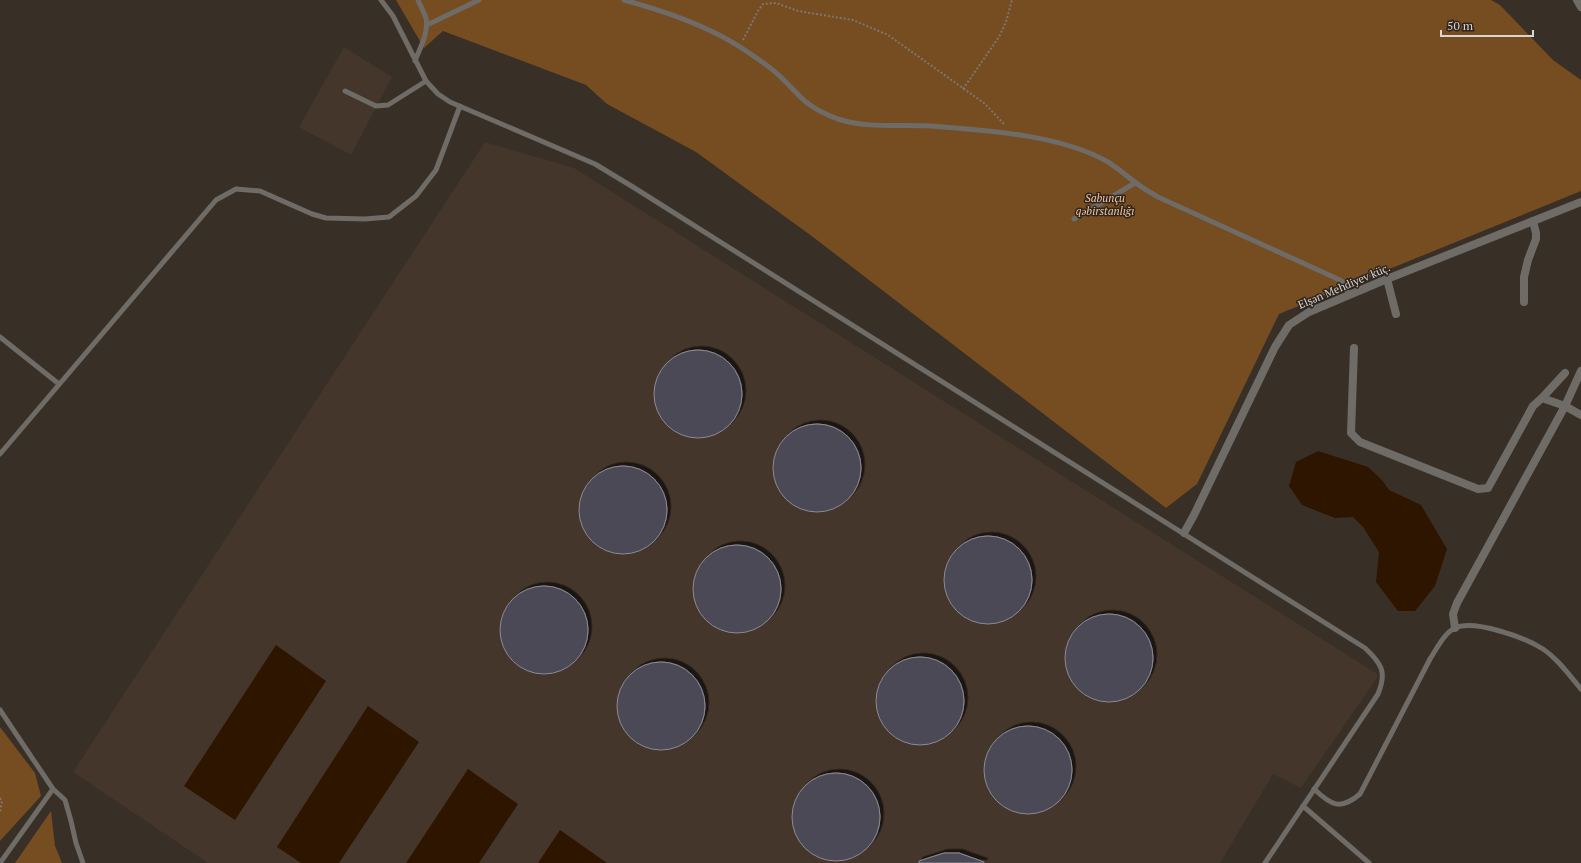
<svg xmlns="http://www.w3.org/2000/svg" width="1581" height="863" viewBox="0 0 1581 863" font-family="'PT Serif',serif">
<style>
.built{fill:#44362a}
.green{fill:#764c21}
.water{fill:#2e1500}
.building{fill:#4c4a55;stroke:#8b8a96;filter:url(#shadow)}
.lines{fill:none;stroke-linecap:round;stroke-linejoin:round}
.path{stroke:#7e7670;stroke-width:2;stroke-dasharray:2 2;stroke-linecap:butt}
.service{stroke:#6f6b67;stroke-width:5}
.minor{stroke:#6f6b67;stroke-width:8}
.labels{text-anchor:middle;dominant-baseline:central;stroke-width:3;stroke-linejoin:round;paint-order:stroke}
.park-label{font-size:11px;font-style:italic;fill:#f7c9a0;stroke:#2e251e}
.street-label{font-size:11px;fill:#dad5d0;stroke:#2e251e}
</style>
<defs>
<filter id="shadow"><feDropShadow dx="3.5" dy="-3.5" stdDeviation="0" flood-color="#0009"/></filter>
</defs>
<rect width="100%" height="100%" fill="#382f27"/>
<g class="built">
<path d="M344,47L392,77L351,155L299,127Z"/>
<path d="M485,142L574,168L1379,675L1301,788L1273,774L1220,863H208L73,772Z"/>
</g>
<g class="green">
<path d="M396,0H1491L1500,5L1553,60L1581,80V191L1279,314L1197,484L1166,508L813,237L696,152L607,104L586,85L443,31L424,48Z"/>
<path d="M0,727L35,773L41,796L0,841Z"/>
<path d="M51,811L55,846L62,863H15Z"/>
</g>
<g class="water">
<path d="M1318,451L1368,467L1382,480L1389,490L1421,505L1447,549L1435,586L1415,611H1398L1376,582L1379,552L1363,527L1353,517L1335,518L1302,505L1289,486L1296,462Z"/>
<path d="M276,645L326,681L235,820L184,786Z"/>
<path d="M368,706L419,742L339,863H301L277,847Z"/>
<path d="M468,769L518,804L479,863H406Z"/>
<path d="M560,830L607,863H538Z"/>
</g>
<g class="building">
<circle cx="698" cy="394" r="44"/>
<circle cx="817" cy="468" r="44"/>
<circle cx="623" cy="510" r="44"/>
<circle cx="988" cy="580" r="44"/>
<circle cx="737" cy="589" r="44"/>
<circle cx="544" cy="630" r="44"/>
<circle cx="1109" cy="658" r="44"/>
<circle cx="920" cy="701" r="44"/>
<circle cx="661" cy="706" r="44"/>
<circle cx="1028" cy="770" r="44"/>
<circle cx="836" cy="817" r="44"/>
<path d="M944,853H959L984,862V863H919V861Z"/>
</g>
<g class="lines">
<g class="path">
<path d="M743,40L758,11L763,4L776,3L798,11L853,20L888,35L984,103L1004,124"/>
<path d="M963,89L999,37L1006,22L1012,0"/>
<path d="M0,798L2,801L0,812"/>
</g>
<g class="service">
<path d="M381,0L393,16L426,81L438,94L450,102L595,164L633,187L1365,648C1382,664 1387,672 1378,694L1265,863"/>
<path d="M624,0C657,9 691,20 721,36C737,44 754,56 769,67C783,77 793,91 806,102C816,110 827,115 838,119C869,129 900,124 932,126C985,130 1062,135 1108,162C1118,168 1126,176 1135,182C1142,188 1150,192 1158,197L1340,280L1344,283L1349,295"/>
<path d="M427,25L479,0"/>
<path d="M415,61C420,48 429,32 426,18C424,12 420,5 418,0"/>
<path d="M345,91L376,106L388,105L426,81"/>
<path d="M1074,219L1135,183"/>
<path d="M0,337L59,384"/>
<path d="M0,454L216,200L236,189L260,191L312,214L326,218L365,219L389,217L416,196L436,170L460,106"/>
<path d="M0,710L53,789L65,800L71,821L76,843L83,863"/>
<path d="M1314,789C1331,805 1340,811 1360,794L1430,659C1436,650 1444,633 1455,628C1474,619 1526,638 1543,649C1558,659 1569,675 1581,689"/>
<path d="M1303,806L1369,863"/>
<path d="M0,863L53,789"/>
</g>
<g class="minor">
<path d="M1577,0L1581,7"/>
<path d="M1387,279L1396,314"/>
<path d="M1524,302V277L1528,260L1536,239V233L1533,221"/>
<path d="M1354,348L1351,433L1360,442L1478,489L1488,488L1533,406L1542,398L1565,406L1581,415"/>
<path d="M1542,398L1565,373"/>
<path d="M1184,533L1194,515L1275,347L1289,325L1309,312L1387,279L1581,202"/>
<path d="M1455,628L1453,614L1457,603L1565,406L1581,371"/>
</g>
</g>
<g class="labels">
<g class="park-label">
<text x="1105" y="198">Sabunçu<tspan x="1105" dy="13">qəbirstanlığı</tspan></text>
</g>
<g class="street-label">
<text transform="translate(1344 286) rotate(-23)">Elşən Mehdiyev küç.</text>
</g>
</g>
<path d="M1441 30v6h92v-6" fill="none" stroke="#dad5d0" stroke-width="2"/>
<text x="1447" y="30" font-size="12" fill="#dad5d0" stroke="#2e251e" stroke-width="3" paint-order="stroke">50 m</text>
</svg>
